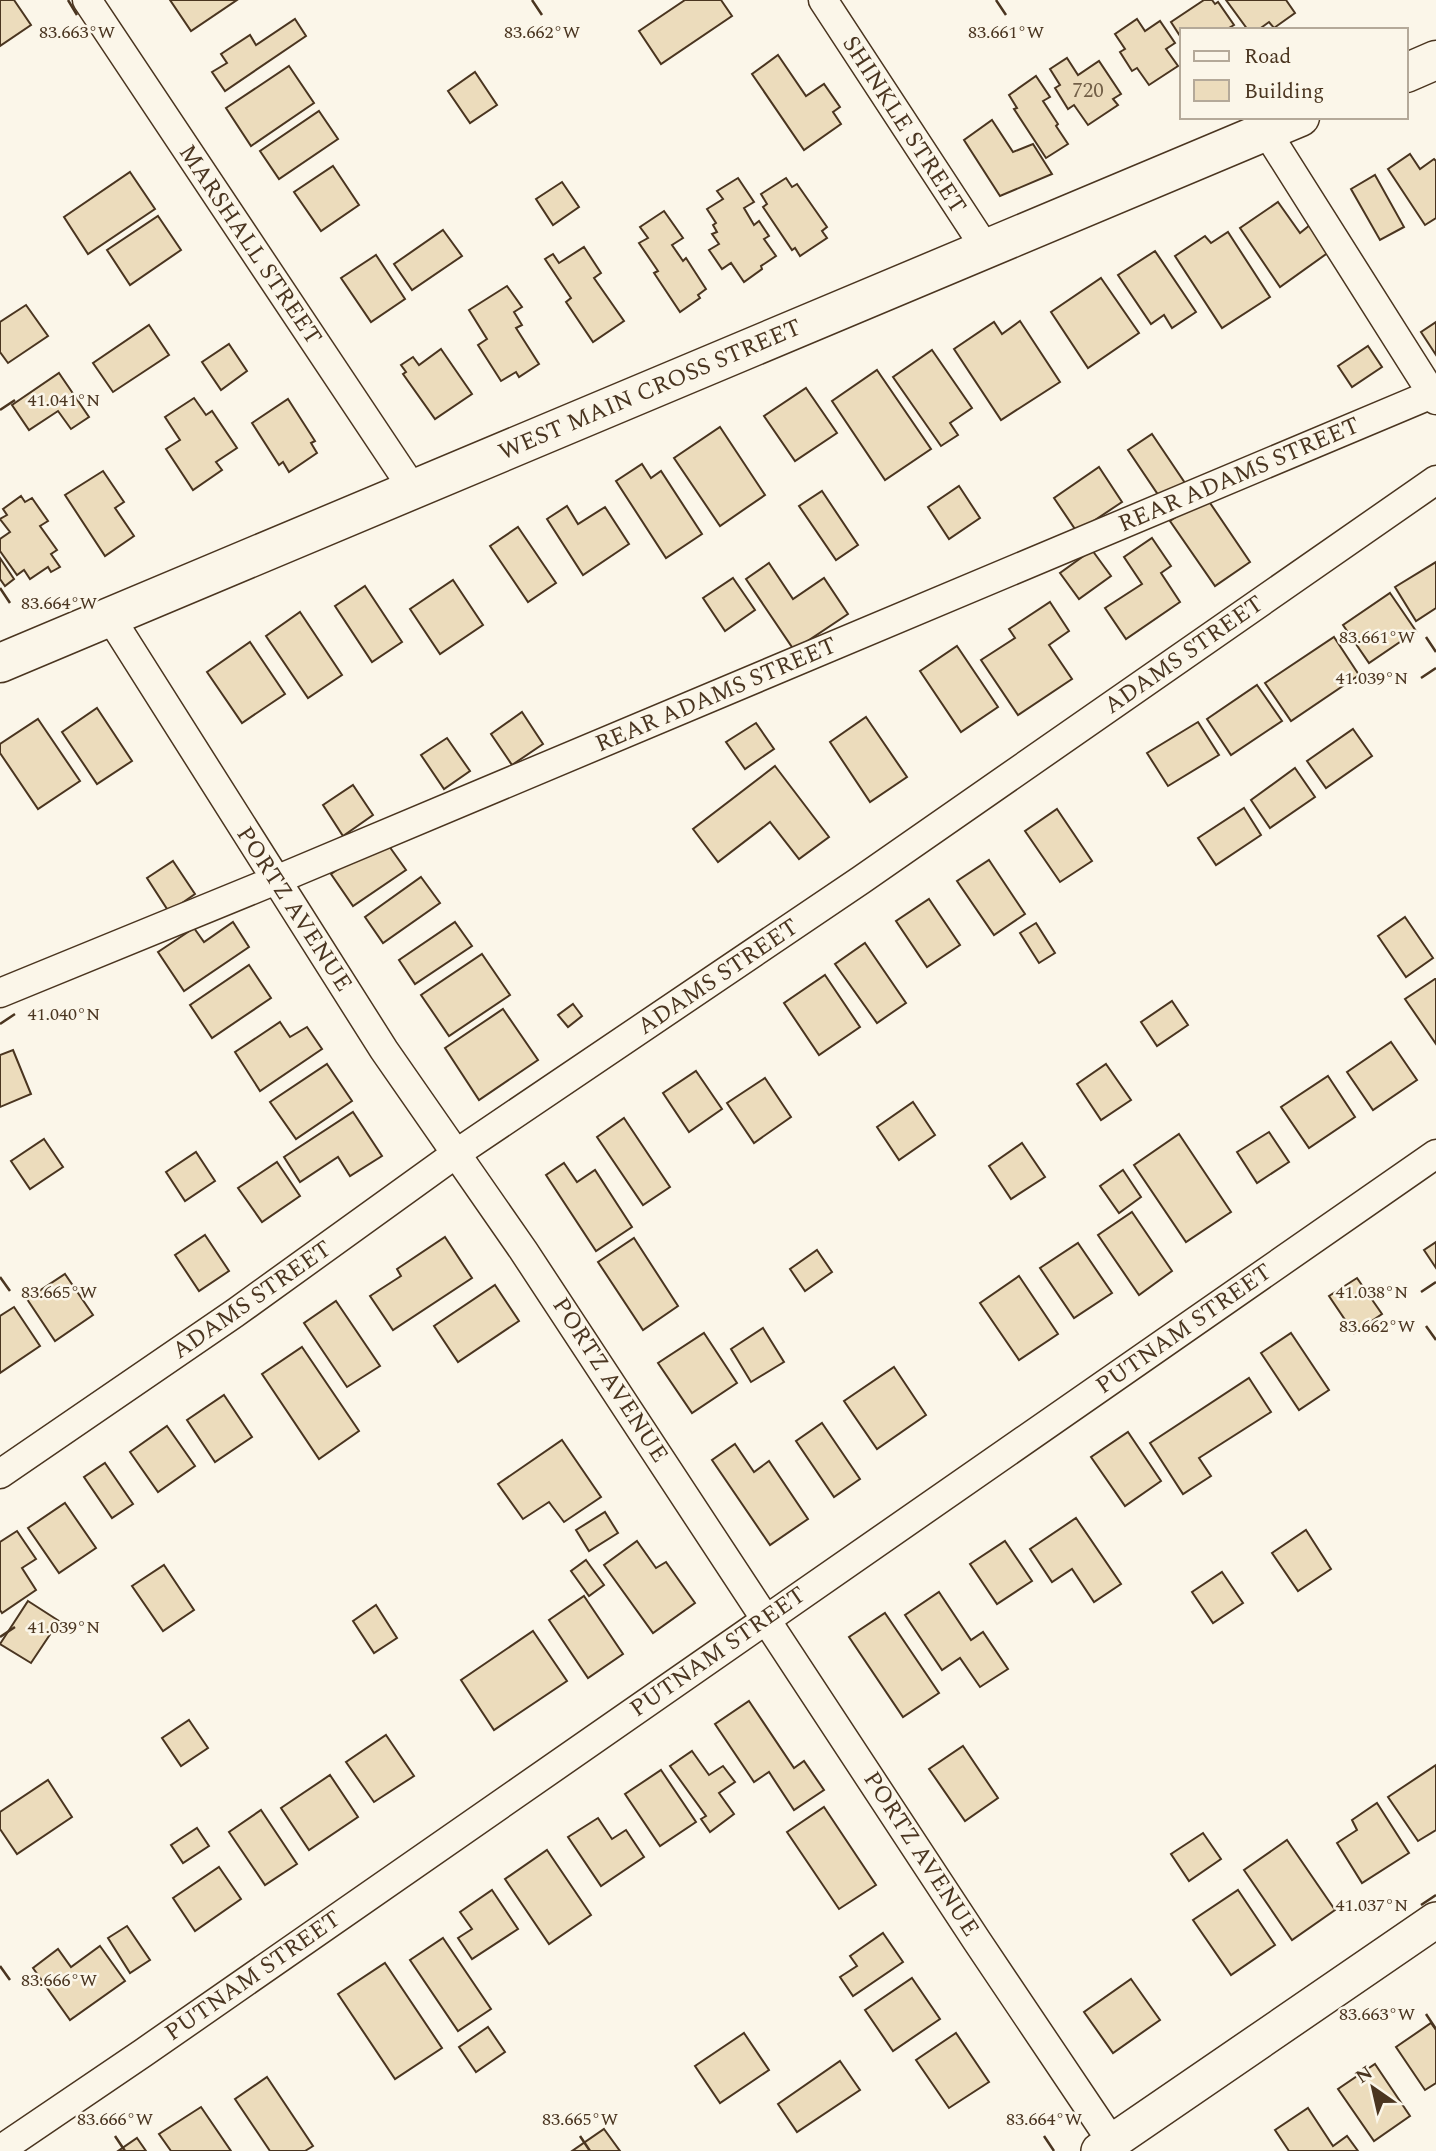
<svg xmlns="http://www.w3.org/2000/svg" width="1436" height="2151" viewBox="0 0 1436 2151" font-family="Spectral,serif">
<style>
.building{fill:#ecdcbc;stroke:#4a3520;stroke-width:2}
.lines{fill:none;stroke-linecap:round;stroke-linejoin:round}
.minor-casing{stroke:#4a3520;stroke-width:31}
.tertiary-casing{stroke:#4a3520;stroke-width:38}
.trunk-casing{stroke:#4a3520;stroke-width:41}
.minor{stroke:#fbf6e9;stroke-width:28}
.tertiary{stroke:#fbf6e9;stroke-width:35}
.trunk{stroke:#fbf6e9;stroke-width:38}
.ticks{fill:none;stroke:#4a3520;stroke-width:2.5}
.labels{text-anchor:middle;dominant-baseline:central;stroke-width:5;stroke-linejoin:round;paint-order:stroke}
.number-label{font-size:21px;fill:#725f47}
.street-label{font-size:24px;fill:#4a3520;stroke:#fbf6e9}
.ticks-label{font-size:18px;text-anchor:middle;fill:#4a3520;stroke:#fbf6e9;stroke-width:5;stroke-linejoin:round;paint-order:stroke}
</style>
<rect width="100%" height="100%" fill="#fbf6e9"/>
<g class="building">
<path d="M0,0H14L31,25L0,46Z"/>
<path d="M170,0H237L191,31Z"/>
<path d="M685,0H721L732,16L661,64L639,31Z"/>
<path d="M1204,0H1212L1215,4L1218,2L1234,25L1229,28L1231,30H1182V39L1171,22Z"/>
<path d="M1226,0H1286L1295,13L1274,28L1269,22L1258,30H1248Z"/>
<path d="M295,19L306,36L225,91L212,72L227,63L221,54L250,35L256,45Z"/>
<path d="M1137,19L1145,31L1160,21L1175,43L1166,49L1178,66L1149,85L1137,68L1132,71L1120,52L1125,49L1115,34Z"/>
<path d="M778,55L806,96L824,84L840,107L833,112L841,124L804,150L752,74Z"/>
<path d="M1067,58L1078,75L1099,61L1121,94L1113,99L1118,105L1088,125L1074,105L1068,109L1055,88L1060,85L1050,69Z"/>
<path d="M289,66L314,103L251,146L226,108Z"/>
<path d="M475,72L497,105L470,123L448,91Z"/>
<path d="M1036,76L1050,97L1043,101L1058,124L1056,126L1068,144L1046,158L1014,109L1017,108L1009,95Z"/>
<path d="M319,111L338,139L279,179L260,151Z"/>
<path d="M992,120L1013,152L1033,144L1052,174L1000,196L964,140Z"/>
<path d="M1410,154L1420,169L1434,159L1436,161V218L1425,225L1388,169Z"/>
<path d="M333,166L359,205L321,231L294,192Z"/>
<path d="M130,172L155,209L88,254L64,217Z"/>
<path d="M1375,175L1404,227L1380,240L1351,189Z"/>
<path d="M738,178L754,202L744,208L754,225L759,221L769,236L764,239L776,256L761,266L762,269L744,282L731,263L722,269L709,250L719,244L712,234L717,232L713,225L716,223L707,209L723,199L717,191Z"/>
<path d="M786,178L792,187L797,184L827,227L822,231L827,238L800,256L795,248L792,250L763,207L767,204L761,194Z"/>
<path d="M562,182L579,207L553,225L536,199Z"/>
<path d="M1278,202L1300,233L1310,225L1329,252L1280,287L1240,228Z"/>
<path d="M664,211L683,238L672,245L683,261L686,258L706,289L698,295L700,298L680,312L654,273L658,271L639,243L648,238L640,227Z"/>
<path d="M158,216L181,250L130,285L107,250Z"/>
<path d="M443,230L462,256L412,290L394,264Z"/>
<path d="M1228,232L1270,297L1222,328L1175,256L1205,236L1211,243Z"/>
<path d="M584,247L601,273L594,278L624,321L593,342L566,302L571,298L545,259L553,254L559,263Z"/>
<path d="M1155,251L1196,312L1172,328L1164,315L1151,324L1118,275Z"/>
<path d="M376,255L405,299L371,322L341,278Z"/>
<path d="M1101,278L1139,333L1088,368L1051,312Z"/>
<path d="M507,286L522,307L514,312L522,325L516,328L539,364L519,377L516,372L501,381L478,345L487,339L469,310Z"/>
<path d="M26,305L48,336L8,363L0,352V322Z"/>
<path d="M1020,321L1060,382L1001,420L954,349L994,322L1002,334Z"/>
<path d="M1436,322V355L1421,332Z"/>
<path d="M149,325L169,355L113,392L93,363Z"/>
<path d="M229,344L247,371L221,390L202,362Z"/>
<path d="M1368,346L1382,367L1352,387L1338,366Z"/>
<path d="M441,349L472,394L435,419L403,374L406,372L401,365L413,357L419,365Z"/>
<path d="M932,350L972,408L950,423L958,435L941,446L893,377Z"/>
<path d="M877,370L931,449L885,480L832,401Z"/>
<path d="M59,373L89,417L71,429L58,411L29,430L12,405Z"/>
<path d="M806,388L837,433L795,461L764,416Z"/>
<path d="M194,398L206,415L212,411L237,448L216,462L222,470L193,490L166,449L180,440L165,417Z"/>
<path d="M288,399L315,441L311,443L317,453L289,472L283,462L279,465L252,423Z"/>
<path d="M720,427L765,495L720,526L674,458Z"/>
<path d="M1152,434L1185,483L1161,499L1128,450Z"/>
<path d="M642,464L651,478L661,471L702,534L666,558L616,481Z"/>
<path d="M1099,467L1122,502L1077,532L1054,498Z"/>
<path d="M103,471L124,502L115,508L134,536L105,556L65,495Z"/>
<path d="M959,486L980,518L949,539L928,507Z"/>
<path d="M822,491L858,545L836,560L799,506Z"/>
<path d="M21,496L25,502L32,498L48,521L40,526L57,550L51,554L60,567L51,572L48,567L30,579L24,570L17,575L0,551V539L10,532L0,519L7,515L3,509Z"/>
<path d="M1206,497L1250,562L1215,586L1170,521Z"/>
<path d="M567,506L578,524L605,507L629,544L583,575L547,519Z"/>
<path d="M518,527L556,583L528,602L490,546Z"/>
<path d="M1152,538L1171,566L1161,573L1180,602L1126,639L1105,608L1142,584L1124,557Z"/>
<path d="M1092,550L1111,576L1079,599L1060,573Z"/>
<path d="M0,558L14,579L5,586L0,579Z"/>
<path d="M1436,562V608L1416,621L1395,587Z"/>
<path d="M769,563L793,599L824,578L848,614L794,650L746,579Z"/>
<path d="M733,578L755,610L725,631L703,598Z"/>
<path d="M453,580L483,625L440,654L410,609Z"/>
<path d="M365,586L402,642L372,662L335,606Z"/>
<path d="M1390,593L1416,631L1369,663L1343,625Z"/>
<path d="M1050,602L1069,631L1049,645L1072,679L1018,715L981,660L1015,638L1009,629Z"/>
<path d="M300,612L342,675L308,698L266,636Z"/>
<path d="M1334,637L1359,675L1291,721L1265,683Z"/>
<path d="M250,642L285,694L242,723L207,672Z"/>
<path d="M957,646L998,707L961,732L920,671Z"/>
<path d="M1257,685L1282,721L1231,755L1207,719Z"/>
<path d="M97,708L132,761L97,784L62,732Z"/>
<path d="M522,712L543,744L512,765L491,734Z"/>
<path d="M866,717L907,777L870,802L830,742Z"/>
<path d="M38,719L80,781L38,809L0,753V744Z"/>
<path d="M1198,722L1219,755L1168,786L1147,753Z"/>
<path d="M756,723L774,749L745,769L726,742Z"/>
<path d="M1353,729L1372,756L1326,788L1307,761Z"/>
<path d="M447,738L470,771L444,789L421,755Z"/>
<path d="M775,766L829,837L799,859L770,822L718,862L693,829Z"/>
<path d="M1295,768L1315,797L1270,828L1251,800Z"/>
<path d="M353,785L373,815L343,836L323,805Z"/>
<path d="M1244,808L1261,835L1216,865L1198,838Z"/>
<path d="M1057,809L1092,861L1060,882L1025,831Z"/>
<path d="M384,839L406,870L353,906L331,874Z"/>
<path d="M989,860L1025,914L994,935L957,881Z"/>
<path d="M173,861L195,894L169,912L147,878Z"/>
<path d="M421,877L440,903L383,943L365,917Z"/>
<path d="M929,899L960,945L927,967L896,921Z"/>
<path d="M1405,917L1433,958L1406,977L1378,936Z"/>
<path d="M233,922L249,947L184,991L158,952L194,928L204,942Z"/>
<path d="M455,922L472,946L415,984L399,960Z"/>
<path d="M1036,923L1055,953L1039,963L1020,933Z"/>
<path d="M865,943L906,1003L877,1023L835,964Z"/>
<path d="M482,954L510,995L449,1036L421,995Z"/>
<path d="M249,965L271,998L212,1038L190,1005Z"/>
<path d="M825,975L860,1027L819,1055L784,1003Z"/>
<path d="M1435,979H1436V1044L1405,999Z"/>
<path d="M1172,1001L1188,1025L1157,1046L1141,1022Z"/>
<path d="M573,1004L582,1016L568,1027L558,1015Z"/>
<path d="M503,1009L538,1060L479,1100L445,1048Z"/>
<path d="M280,1022L290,1037L307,1027L322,1049L260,1091L235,1052Z"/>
<path d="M1391,1042L1417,1080L1373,1110L1347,1072Z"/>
<path d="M13,1050L31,1094L0,1107V1055Z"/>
<path d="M327,1064L352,1101L296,1139L270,1102Z"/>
<path d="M1106,1064L1131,1100L1101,1120L1077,1084Z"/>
<path d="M696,1071L722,1109L689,1132L663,1093Z"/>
<path d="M1328,1076L1355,1117L1309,1148L1281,1107Z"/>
<path d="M765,1078L791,1117L754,1143L727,1103Z"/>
<path d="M913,1102L935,1135L899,1160L877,1127Z"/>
<path d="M353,1112L382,1156L350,1176L338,1157L300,1182L284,1157Z"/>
<path d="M624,1118L670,1187L643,1205L597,1137Z"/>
<path d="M1269,1132L1289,1162L1257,1183L1237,1152Z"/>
<path d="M1179,1134L1231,1212L1186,1242L1134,1165Z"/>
<path d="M44,1139L63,1167L30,1189L11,1161Z"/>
<path d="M1022,1143L1045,1177L1011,1199L989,1166Z"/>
<path d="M196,1152L215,1181L185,1201L166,1172Z"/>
<path d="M277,1162L300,1196L262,1222L238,1188Z"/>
<path d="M564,1163L577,1182L595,1170L632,1227L596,1251L546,1175Z"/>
<path d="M1123,1170L1141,1197L1119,1213L1100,1186Z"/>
<path d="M1132,1212L1172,1271L1139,1295L1098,1235Z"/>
<path d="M205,1235L229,1271L199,1291L175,1255Z"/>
<path d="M445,1237L472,1278L393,1330L370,1296L401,1276L397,1269Z"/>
<path d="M634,1238L678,1306L643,1330L598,1262Z"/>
<path d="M1436,1242V1268L1424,1250Z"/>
<path d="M1078,1243L1112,1293L1074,1318L1040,1268Z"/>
<path d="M817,1250L832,1272L805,1291L790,1269Z"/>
<path d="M65,1274L93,1315L55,1341L27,1299Z"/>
<path d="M1019,1276L1058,1334L1019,1360L980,1303Z"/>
<path d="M1357,1278L1382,1314L1354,1333L1329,1296Z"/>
<path d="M495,1285L519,1321L458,1362L434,1326Z"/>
<path d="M336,1301L380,1366L347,1387L304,1323Z"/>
<path d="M14,1307L40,1346L0,1373V1316Z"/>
<path d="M763,1328L784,1362L751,1382L731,1349Z"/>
<path d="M704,1333L737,1383L692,1413L658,1363Z"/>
<path d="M1291,1333L1329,1390L1299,1410L1261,1353Z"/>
<path d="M302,1347L359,1431L319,1459L262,1374Z"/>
<path d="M894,1367L926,1415L877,1449L844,1401Z"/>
<path d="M1249,1378L1271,1412L1199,1458L1211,1476L1183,1494L1150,1443Z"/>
<path d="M224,1395L252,1437L215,1462L187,1420Z"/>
<path d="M822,1423L860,1479L834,1497L796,1441Z"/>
<path d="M167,1426L195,1466L158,1492L130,1452Z"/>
<path d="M1128,1432L1161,1481L1125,1506L1091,1457Z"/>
<path d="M562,1440L601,1497L564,1522L549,1502L523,1519L498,1484Z"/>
<path d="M735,1444L754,1472L769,1461L808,1519L770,1545L712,1460Z"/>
<path d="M105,1463L133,1504L112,1518L84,1477Z"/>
<path d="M65,1503L96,1548L59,1573L28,1528Z"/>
<path d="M605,1512L618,1533L589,1551L576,1530Z"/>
<path d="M1076,1518L1121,1584L1094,1602L1072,1569L1052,1582L1030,1549Z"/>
<path d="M1306,1530L1331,1569L1298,1591L1272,1553Z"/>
<path d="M17,1531L36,1559L22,1568L36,1590L2,1613L0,1610V1542Z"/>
<path d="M637,1541L656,1568L666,1562L695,1603L653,1633L604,1565Z"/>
<path d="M1005,1541L1032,1581L997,1604L970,1564Z"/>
<path d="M586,1560L604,1585L589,1596L571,1571Z"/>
<path d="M164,1565L194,1610L163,1631L132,1586Z"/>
<path d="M1222,1572L1243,1603L1213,1623L1192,1592Z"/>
<path d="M939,1592L971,1640L983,1632L1008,1669L980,1687L960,1658L942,1670L905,1615Z"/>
<path d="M584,1596L623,1654L588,1678L549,1620Z"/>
<path d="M28,1601L59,1621L31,1663L0,1644Z"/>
<path d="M376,1605L397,1638L374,1653L353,1621Z"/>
<path d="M885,1613L939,1693L903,1717L849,1637Z"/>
<path d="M533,1631L567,1681L494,1730L461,1680Z"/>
<path d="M749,1701L794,1768L804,1761L824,1790L794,1810L769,1772L754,1782L715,1724Z"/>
<path d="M189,1720L208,1748L181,1766L162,1738Z"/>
<path d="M386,1735L414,1776L374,1802L346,1762Z"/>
<path d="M963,1746L998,1798L965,1821L929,1769Z"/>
<path d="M692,1751L709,1775L723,1766L735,1782L719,1793L734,1814L710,1832L701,1819L706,1816L670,1766Z"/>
<path d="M1436,1765V1830L1418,1841L1388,1797Z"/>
<path d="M661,1770L696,1822L660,1846L625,1794Z"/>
<path d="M330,1775L358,1817L309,1850L281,1808Z"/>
<path d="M48,1780L72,1817L17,1854L0,1829V1812Z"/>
<path d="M1377,1803L1409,1853L1362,1883L1337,1843L1357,1830L1352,1820Z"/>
<path d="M824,1807L876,1885L839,1909L787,1832Z"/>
<path d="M261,1810L297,1864L265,1885L229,1832Z"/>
<path d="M598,1818L612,1839L626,1830L644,1857L601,1886L568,1837Z"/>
<path d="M197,1828L209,1846L183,1863L171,1845Z"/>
<path d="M1203,1833L1221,1859L1189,1881L1171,1854Z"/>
<path d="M1287,1840L1335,1910L1292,1940L1244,1870Z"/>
<path d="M547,1850L591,1915L549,1944L505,1879Z"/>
<path d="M219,1867L241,1899L195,1931L173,1898Z"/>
<path d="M492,1890L518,1929L472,1959L458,1938L472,1929L460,1912Z"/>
<path d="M1238,1890L1275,1945L1231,1975L1193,1920Z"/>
<path d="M127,1926L150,1960L130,1973L108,1938Z"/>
<path d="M883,1933L903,1962L853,1996L840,1977L857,1966L850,1956Z"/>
<path d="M443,1938L491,2009L458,2031L410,1960Z"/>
<path d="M100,1946L125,1981L70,2020L33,1968L58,1949L71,1967Z"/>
<path d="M385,1963L442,2048L395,2079L338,1994Z"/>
<path d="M912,1978L940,2019L893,2051L865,2010Z"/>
<path d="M1131,1979L1160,2020L1113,2053L1084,2012Z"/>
<path d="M1431,2023L1436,2030V2083L1425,2090L1396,2047Z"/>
<path d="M488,2027L505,2052L476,2072L459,2047Z"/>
<path d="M744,2033L769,2070L720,2103L695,2066Z"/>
<path d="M956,2033L989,2082L949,2108L916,2060Z"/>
<path d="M840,2061L860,2090L797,2132L778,2104Z"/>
<path d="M1375,2064L1410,2116L1374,2141L1338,2089Z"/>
<path d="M267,2077L313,2146L305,2151H270L235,2099Z"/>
<path d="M201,2107L231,2151H171L159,2134Z"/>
<path d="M1308,2108L1333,2146L1347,2136L1358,2151H1289L1275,2130Z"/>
<path d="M604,2129L620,2151H572Z"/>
<path d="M137,2138L146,2151H118Z"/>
</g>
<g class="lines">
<defs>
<g id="minor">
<path d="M87,0L413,489"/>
<path d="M823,0L986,249"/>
<path d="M1266,131L1436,400"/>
<path d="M110,617L384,1050L523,1250L977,1941L1112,2142"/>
<path d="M0,993L276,880L1432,394"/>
<path d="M0,1474L235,1313L457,1153L861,880L1436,480"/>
<path d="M0,2150L143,2053L1436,1154"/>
</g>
<path id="tertiary" d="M1099,2151L1436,1920"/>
<g id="trunk">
<path d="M1406,73L1436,60"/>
<path d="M0,663L1300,117"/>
</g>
</defs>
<use href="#minor" class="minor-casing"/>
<use href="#tertiary" class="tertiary-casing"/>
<use href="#trunk" class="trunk-casing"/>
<use href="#minor" class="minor"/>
<use href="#tertiary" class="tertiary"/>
<use href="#trunk" class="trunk"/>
</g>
<path class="ticks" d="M68,0L77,15M532,0L542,15M996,0L1006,15M0,410L15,400M0,588L10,603M1426,637L1436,652M1421,678L1436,668M0,1024L15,1014M0,1277L10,1291M1421,1292L1436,1282M1426,1326L1436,1340M0,1637L15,1627M1421,1905L1436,1895M0,1966L10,1980M1426,2014L1436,2029M115,2136L125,2151M580,2136L590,2151M1044,2136L1054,2151"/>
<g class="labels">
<g class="number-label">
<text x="1088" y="91">720</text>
</g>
<g class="street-label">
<text transform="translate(904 125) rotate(57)">SHINKLE STREET</text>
<text transform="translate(250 245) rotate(56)">MARSHALL STREET</text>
<text transform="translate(650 390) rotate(-23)">WEST MAIN CROSS STREET</text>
<text transform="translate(1239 475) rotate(-23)">REAR ADAMS STREET</text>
<text transform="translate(1184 655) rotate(-35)">ADAMS STREET</text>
<text transform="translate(716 695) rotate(-23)">REAR ADAMS STREET</text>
<text transform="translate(294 909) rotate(57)">PORTZ AVENUE</text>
<text transform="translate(718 977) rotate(-34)">ADAMS STREET</text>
<text transform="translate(252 1300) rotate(-35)">ADAMS STREET</text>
<text transform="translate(1184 1329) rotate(-35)">PUTNAM STREET</text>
<text transform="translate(610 1380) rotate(57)">PORTZ AVENUE</text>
<text transform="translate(718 1652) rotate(-35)">PUTNAM STREET</text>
<text transform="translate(921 1854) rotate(57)">PORTZ AVENUE</text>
<text transform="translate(253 1976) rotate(-35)">PUTNAM STREET</text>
</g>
</g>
<g class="ticks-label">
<text x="77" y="38">83.663°W</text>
<text x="542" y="38">83.662°W</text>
<text x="1006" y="38">83.661°W</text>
<text x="64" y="406">41.041°N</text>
<text x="59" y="609">83.664°W</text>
<text x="1377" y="643">83.661°W</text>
<text x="1372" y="684">41.039°N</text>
<text x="64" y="1020">41.040°N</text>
<text x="59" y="1298">83.665°W</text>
<text x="1372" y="1298">41.038°N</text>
<text x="1377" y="1332">83.662°W</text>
<text x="64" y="1633">41.039°N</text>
<text x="1372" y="1911">41.037°N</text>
<text x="59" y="1986">83.666°W</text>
<text x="1377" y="2020">83.663°W</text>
<text x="115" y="2125">83.666°W</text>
<text x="580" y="2125">83.665°W</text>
<text x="1044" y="2125">83.664°W</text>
</g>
<rect x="1180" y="28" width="228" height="91" fill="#fbf6e9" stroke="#b4a999" stroke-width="2"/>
<rect x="1194" y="51" width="35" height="10" fill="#fbf6e9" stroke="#b4a999" stroke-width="2"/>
<text x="1244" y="63" font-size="21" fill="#4a3520">Road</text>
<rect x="1194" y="80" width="35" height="21" fill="#ecdcbc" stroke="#b4a999" stroke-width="2"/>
<text x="1244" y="98" font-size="21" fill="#4a3520">Building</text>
<g transform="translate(1373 2088) rotate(326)" stroke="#fbf6e9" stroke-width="5" paint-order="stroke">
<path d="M0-5L12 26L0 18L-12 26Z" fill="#4a3520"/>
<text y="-10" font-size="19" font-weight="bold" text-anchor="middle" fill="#4a3520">N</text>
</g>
</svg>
